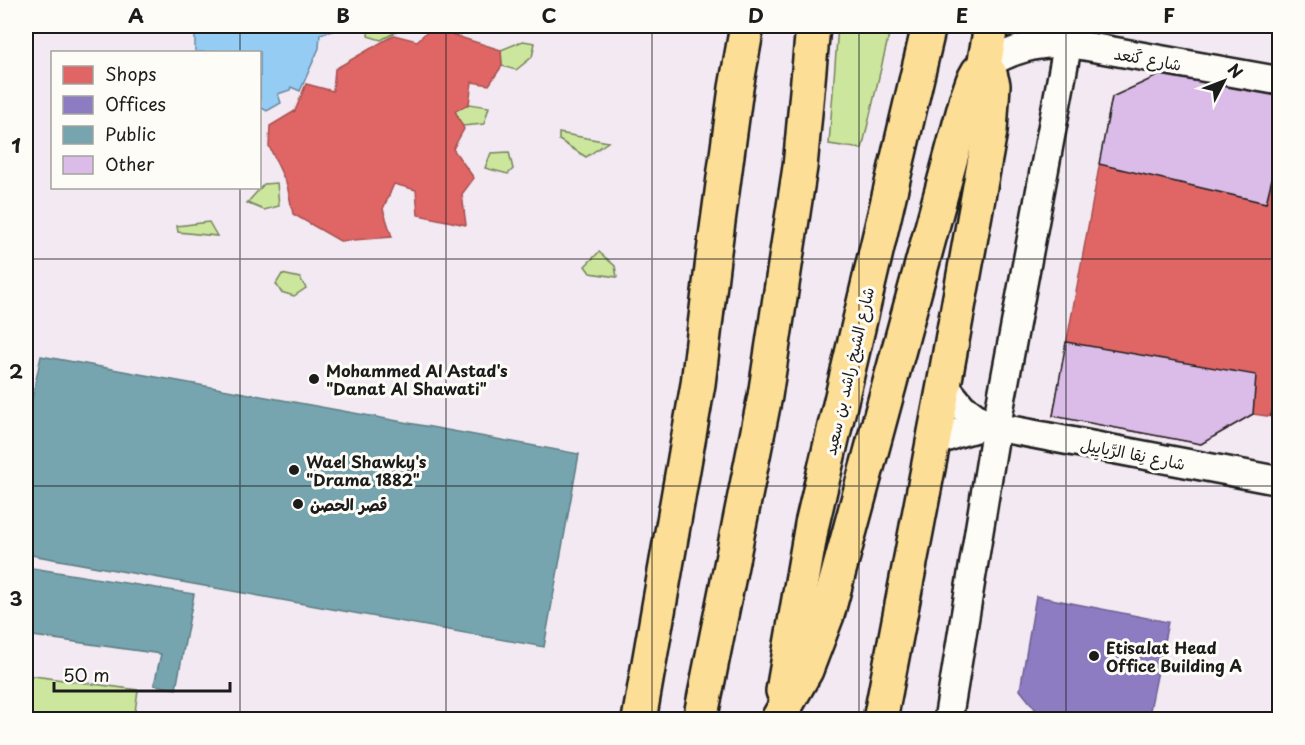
<svg xmlns="http://www.w3.org/2000/svg" width="1305" height="745" viewBox="0 0 1305 745" font-family="'Playpen Sans','Playpen Sans Arabic',sans-serif">
<style>
.green{fill:#cce79d;stroke:#74825c;stroke-width:1.5}
.water{fill:#95ccf4;stroke:#65869e;stroke-width:1.5}
.shops{fill:#e06666;stroke:#a55050;stroke-width:1.5}
.offices{fill:#8e7cc3;stroke:#6c5f91;stroke-width:1.5}
.public{fill:#76a5af;stroke:#5b7c83;stroke-width:1.5}
.building{fill:#dbbce9;stroke:#1c1c1c;stroke-width:1.5}
.lines{fill:none;stroke-linecap:round;stroke-linejoin:round}
.minor-casing{stroke:#1c1c1c;stroke-width:32}
.primary-casing{stroke:#1c1c1c;stroke-width:38}
.minor{stroke:#fdfcf7;stroke-width:27}
.primary{stroke:#fdde96;stroke-width:33}
.grid{fill:none;stroke:#1c1c1c;stroke-width:1.5;stroke-opacity:0.55}
.poi-dot{fill:#1c1c1c;stroke:#fdfcf7;stroke-width:2}
.labels{text-anchor:middle;dominant-baseline:central;stroke-width:6;stroke-linejoin:round;paint-order:stroke}
.street-label{font-size:16px;fill:#1c1c1c;stroke:#fdfcf7}
.poi-label{font-size:16px;font-weight:bold;fill:#1c1c1c;stroke:#fdfcf7;text-anchor:start}
.neatline{fill:none;stroke:#1c1c1c;stroke-width:2}
.grid-label{font-size:20px;text-anchor:middle;font-weight:bold;fill:#1c1c1c}
</style>
<rect width="100%" height="100%" fill="#f3e9f3"/>
<filter id="ink" filterUnits="userSpaceOnUse"><feTurbulence type="fractalNoise" baseFrequency=".0167" numOctaves="2"/><feDisplacementMap in="SourceGraphic" scale="12" xChannelSelector="R" yChannelSelector="G"/><feConvolveMatrix kernelMatrix="1 2 1 2 8 2 1 2 1" color-interpolation-filters="sRGB"/></filter>
<g filter="url(#ink)">
<g class="green">
<path d="M369,26H398L396,32L381,40L368,36Z"/>
<path d="M838,26H891L862,149L829,144Z"/>
<path d="M523,41L535,43L532,57L516,70L502,66L501,50Z"/>
<path d="M469,104L489,107L484,124L462,126L455,111Z"/>
<path d="M559,133L608,142L586,157L559,140Z"/>
<path d="M509,152L513,169L508,174L485,168L491,153Z"/>
<path d="M277,183L279,206L264,210L247,203L264,184Z"/>
<path d="M209,222L217,236L178,232L177,226Z"/>
<path d="M599,252L615,266L617,277L590,273L585,266Z"/>
<path d="M282,274L300,278L306,288L294,296L281,292L276,284Z"/>
<path d="M26,675L138,690L134,719H26Z"/>
</g>
<path class="water" d="M195,26H338L336,30L320,34L319,48L300,91L291,87L290,90L278,94L281,103L267,111L260,107V52H194H195Z"/>
<g class="shops">
<path d="M432,27L450,34L501,50L502,66L489,85L472,82L469,104L455,111L464,129L453,149L474,178L462,194L466,225L418,215L416,190L394,184L383,209L392,237L340,241L293,214L287,185L269,146L270,126L295,111L306,84L333,91L335,69L394,35L417,41Z"/>
<path d="M1164,73L1280,96V418L1253,414L1201,444L1053,416L1112,97Z"/>
</g>
<path class="offices" d="M1036,596L1168,622L1148,720H1044L1020,690Z"/>
<g class="public">
<path d="M41,356L579,454L544,647L26,554V427Z"/>
<path d="M26,567L194,594L176,689L154,685L161,654L26,635Z"/>
</g>
<g class="building">
<path d="M1164,73L1280,96V146L1266,203L1099,164L1112,97Z"/>
<path d="M1066,342L1256,375L1253,414L1201,444L1053,416Z"/>
<path d="M1280,378V418L1271,416Z"/>
</g>
<g class="lines">
<defs>
<g id="minor">
<path d="M984,66C1012,49 1035,43 1068,43L1280,81"/>
<path d="M944,385L962,407L986,425L1280,481"/>
<path d="M933,443L958,433L986,425"/>
<path d="M948,720L996,428L1068,43"/>
</g>
<g id="primary">
<path d="M783,691L812,524L929,26"/>
<path d="M778,719L806,670L827,615L967,98L973,81L978,72L984,66L991,26"/>
<path d="M639,720L698,384L713,259L736,88L747,26"/>
<path d="M700,720L765,396L800,167L813,26"/>
<path d="M880,720L944,385L990,131L993,85L990,74L984,66"/>
</g>
</defs>
<use href="#minor" class="minor-casing"/>
<use href="#primary" class="primary-casing"/>
<use href="#minor" class="minor"/>
<use href="#primary" class="primary"/>
</g>
</g>
<path class="grid" d="M240,26V52M446,26V720M652,26V720M859,26V720M1066,26V720M240,188V720M26,259H1280M26,486H1280"/>
<g class="poi-dot">
<circle cx="314" cy="379" r="6"/>
<circle cx="294" cy="470" r="6"/>
<circle cx="298" cy="504" r="6"/>
<circle cx="1094" cy="656" r="6"/>
</g>
<g class="labels">
<g class="street-label">
<text transform="translate(1148 58) rotate(10)">شارع كَنعد</text>
<text transform="translate(848 371) rotate(-77)">شارع الشيخ راشد بن سعيد</text>
<text transform="translate(1133 453) rotate(11)">شارع نِقا الرَّيايِيل</text>
</g>
<g class="poi-label">
<text x="326" y="370">Mohammed Al Astad's<tspan x="326" dy="18">"Danat Al Shawati"</tspan></text>
<text x="306" y="461">Wael Shawky's<tspan x="306" dy="18">"Drama 1882"</tspan></text>
<text x="310" y="504">قصر الحصن</text>
<text x="1106" y="647">Etisalat Head<tspan x="1106" dy="18">Office Building A</tspan></text>
</g>
</g>
<rect width="1305" height="745" fill="none" stroke="#fdfcf7" stroke-width="66"/>
<rect x="51" y="51" width="210" height="138" fill="#fdfcf7" stroke="#a3a29f" stroke-width="1.5"/>
<rect x="63" y="66" width="30" height="18" fill="#e06666" stroke="#a3a29f" stroke-width="1.5"/>
<text x="105" y="81" font-size="18" fill="#1c1c1c">Shops</text>
<rect x="63" y="96" width="30" height="18" fill="#8e7cc3" stroke="#a3a29f" stroke-width="1.5"/>
<text x="105" y="111" font-size="18" fill="#1c1c1c">Offices</text>
<rect x="63" y="126" width="30" height="18" fill="#76a5af" stroke="#a3a29f" stroke-width="1.5"/>
<text x="105" y="141" font-size="18" fill="#1c1c1c">Public</text>
<rect x="63" y="156" width="30" height="18" fill="#dbbce9" stroke="#a3a29f" stroke-width="1.5"/>
<text x="105" y="171" font-size="18" fill="#1c1c1c">Other</text>
<g transform="translate(1224 81) rotate(48)" stroke="#fdfcf7" stroke-width="4.5" paint-order="stroke">
<path d="M0-4.5L10 22L0 15L-10 22Z" fill="#1c1c1c"/>
<text y="-9" font-size="16" font-weight="bold" text-anchor="middle" fill="#1c1c1c">N</text>
</g>
<path d="M54 682v9h176v-9" fill="none" stroke="#1c1c1c" stroke-width="3"/>
<text x="63" y="682" font-size="18" fill="#1c1c1c" stroke="#fdfcf7" stroke-width="4.5" paint-order="stroke">50 m</text>
<rect x="33" y="33" width="1239" height="679" class="neatline"/>
<g class="grid-label">
<text x="136" y="23">A</text>
<text x="343" y="23">B</text>
<text x="549" y="23">C</text>
<text x="756" y="23">D</text>
<text x="962" y="23">E</text>
<text x="1169" y="23">F</text>
<text x="16" y="153">1</text>
<text x="16" y="379">2</text>
<text x="16" y="606">3</text>
</g>
</svg>
